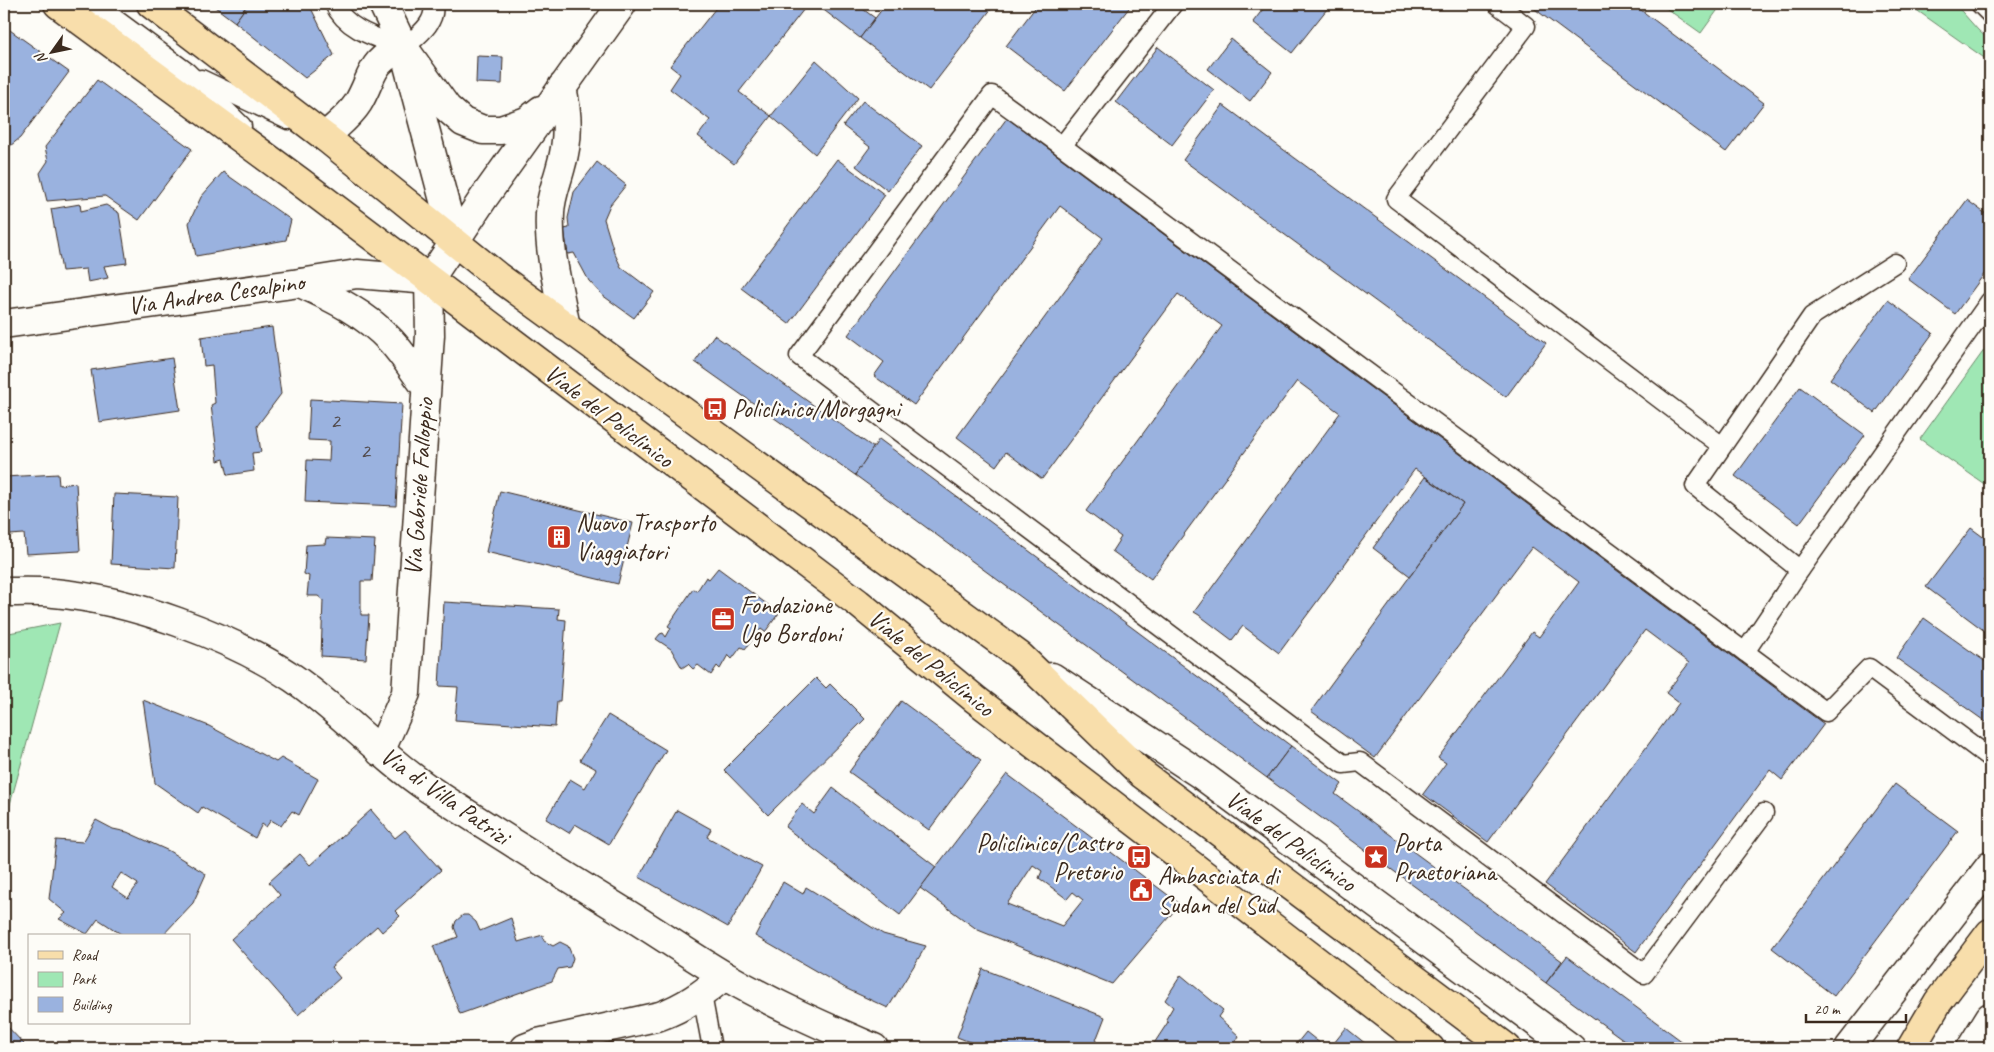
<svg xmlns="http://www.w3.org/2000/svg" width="1994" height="1052" viewBox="0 0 1994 1052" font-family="Caveat,sans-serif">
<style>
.green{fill:#9fe7b4;stroke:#6d8869}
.building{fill:#9ab2df;stroke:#3b2a1e;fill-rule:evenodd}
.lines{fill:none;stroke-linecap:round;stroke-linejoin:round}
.lane-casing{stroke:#3b2a1e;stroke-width:21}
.street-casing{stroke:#3b2a1e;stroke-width:31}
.secondary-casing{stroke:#3b2a1e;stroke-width:31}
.primary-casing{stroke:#3b2a1e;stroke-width:31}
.lane{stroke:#fdfcf7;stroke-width:18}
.street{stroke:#fdfcf7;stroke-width:28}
.secondary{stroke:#fdfcf7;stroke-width:28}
.primary{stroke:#f8deab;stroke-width:28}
.labels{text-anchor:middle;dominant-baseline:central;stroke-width:4.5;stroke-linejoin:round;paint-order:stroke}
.number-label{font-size:22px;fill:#534c4e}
.street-label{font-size:25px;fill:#3b2a1e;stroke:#fdfcf7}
.poi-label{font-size:25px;fill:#3b2a1e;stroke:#fdfcf7;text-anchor:start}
</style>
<rect width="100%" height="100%" fill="#fdfcf7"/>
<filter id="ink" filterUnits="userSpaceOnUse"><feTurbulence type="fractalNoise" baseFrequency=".02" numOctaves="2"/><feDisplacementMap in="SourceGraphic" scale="10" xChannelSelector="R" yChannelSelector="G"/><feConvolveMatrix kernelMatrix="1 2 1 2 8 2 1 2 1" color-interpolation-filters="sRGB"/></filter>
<g filter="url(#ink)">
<g class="green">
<path d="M1660,4H1722L1701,33Z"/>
<path d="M1908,4H1955L1978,30L1990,41V62Z"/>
<path d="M1990,342V488L1920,439Z"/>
<path d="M60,623L4,826V634Z"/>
</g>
<g class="building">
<path d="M211,4H248L235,22Z"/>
<path d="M248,4H309L334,55L305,78L235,22Z"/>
<path d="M719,4H808L739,92L771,116L734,164L698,136L710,120L670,89L680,74L670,66Z"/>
<path d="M816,4H856L875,18L860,38Z"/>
<path d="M886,4H995L929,90L860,38Z"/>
<path d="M1038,4H1132L1065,91L1006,46Z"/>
<path d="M1267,4H1331L1292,53L1253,22Z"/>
<path d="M1528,4H1633L1764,103L1726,152Z"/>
<path d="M7,28L69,72L20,138L10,146L4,145V32Z"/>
<path d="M1231,39L1272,72L1250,101L1208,69Z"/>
<path d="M1158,47L1214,90L1172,145L1116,102Z"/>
<path d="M477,56L503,57L502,84L476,83Z"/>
<path d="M816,60L858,98L815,154L771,116Z"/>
<path d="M97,80L192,149L139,220L105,196L47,201L40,173L48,161L45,147Z"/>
<path d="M863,101L922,146L888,191L856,166L870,147L843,126Z"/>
<path d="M1223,105L1546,343L1506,397L1183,160Z"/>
<path d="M1007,118L1824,724L1782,780L1770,770L1636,952L1545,884L1679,703L1666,693L1689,663L1645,630L1488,842L1423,794L1446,763L1438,758L1532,632L1539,637L1579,582L1532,547L1375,758L1311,711L1463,504L1415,469L1279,653L1243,626L1232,640L1199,615L1194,612L1340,413L1297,381L1151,579L1112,551L1121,537L1086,511L1222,326L1178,294L1042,479L1006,452L996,466L961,440L957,437L1103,238L1060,206L914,405L874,376L884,362L848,335Z"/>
<path d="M837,159L885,195L789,324L741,288Z"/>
<path d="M597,162L626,185L610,205L604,219L614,252L621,267L654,292L634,318L602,295L589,281L574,253L568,254L564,229L569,228L568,218L574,192Z"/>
<path d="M223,172L291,220L286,240L196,256L189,223L201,197Z"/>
<path d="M1967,200L1990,217V266L1955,314L1908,279Z"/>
<path d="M80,204L81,211L106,205L119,213L127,263L104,266L108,278L88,282L86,269L62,271L51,209Z"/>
<path d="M1888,300L1933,333L1875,413L1830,379Z"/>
<path d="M272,327L281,394L257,426L261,452L252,453L254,471L228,475L224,459L218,461L211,405L215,403L212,365L204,366L201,337Z"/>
<path d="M714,335L874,448L855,475L695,362Z"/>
<path d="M172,358L180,410L99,422L91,370Z"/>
<path d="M1800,387L1865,435L1799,524L1735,476Z"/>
<path d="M310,399L402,404L396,506L305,502L307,460L329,461L330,441L308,440Z"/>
<path d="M879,439L1291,746L1267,778L855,475Z"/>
<path d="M58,474L59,485L76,483L80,551L26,554L24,534L10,535L9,520L4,521V477Z"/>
<path d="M1425,477L1463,504L1410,576L1373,548Z"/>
<path d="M500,491L633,523L618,584L486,552Z"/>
<path d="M114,494L178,497L175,568L111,564Z"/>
<path d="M1971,528L1990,542V571L1983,580L1990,585V635L1926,587Z"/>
<path d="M326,538L375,540L372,581H361V615H369L366,659L321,656L323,600L318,596H307L309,576L304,574L306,545L325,544Z"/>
<path d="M718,568L779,613L765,632L761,629L745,649L741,647L732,659L728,655L720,669L717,666L711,675L698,665L693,669L688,664L682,668L671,649L656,639L660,634L663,633L666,637L671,628L668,626L693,589L697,591L706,577L709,579Z"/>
<path d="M444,602L559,609L558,619L566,620L560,701H557L555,727L455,720L458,687L439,686Z"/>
<path d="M1924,618L1990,665V725L1896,658Z"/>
<path d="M816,678L826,688L830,684L865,719L768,815L724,770Z"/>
<path d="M143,700L209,726L276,762L281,758L318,779L299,815L292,811L281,826L271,820L266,827L262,824L255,838L202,807L198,813L155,783Z"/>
<path d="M901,701L981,760L929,830L849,772Z"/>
<path d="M608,715L666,750L609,844L575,824L569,833L546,819L570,779L585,788L596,769L580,760Z"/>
<path d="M1291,746L1342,784L1335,794L1562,961L1546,983L1267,778Z"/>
<path d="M1007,774L1180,904L1112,984L978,930L920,888ZM1033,865L1042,871L1039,878L1067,899L1073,892L1083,900L1062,926L1007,904Z"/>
<path d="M1895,784L1958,831L1834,996L1772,948Z"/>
<path d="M833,788L936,867L900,915L785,827L802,804L814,814Z"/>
<path d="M371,810L395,838L405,830L441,870L395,911L400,916L382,932L377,926L331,967L340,978L298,1015L231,939L280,895L269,882L300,854L310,865Z"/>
<path d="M677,810L711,829L707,837L762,867L728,927L639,877Z"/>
<path d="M96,820L113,829L127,832L169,851L206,874L193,903L162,936H124L98,919L87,934L59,919L66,913L49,899L56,840L83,842ZM121,873L138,884L128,898L112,887Z"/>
<path d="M783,882L803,894L806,887L883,934L926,946L888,1008L847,989L755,936Z"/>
<path d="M463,915H468L476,922L480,931L511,918L518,942L543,935L544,941L553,946L560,942L568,946L573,958L570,967L558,969L552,981L460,1014L433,946L458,937L454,927L456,921Z"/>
<path d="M1567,956L1691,1048H1635L1546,983Z"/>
<path d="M983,969L1105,1017L1093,1048H985L957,1037Z"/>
<path d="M1181,975L1223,1010L1218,1017L1239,1036L1232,1048H1151L1168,1022L1166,1019L1173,1007L1165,1000Z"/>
<path d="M4,1023L24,1044L20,1048H4Z"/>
<path d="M1346,1028L1371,1048H1330Z"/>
<path d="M1306,1032L1326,1048H1293Z"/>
</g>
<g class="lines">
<defs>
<g id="lane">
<path d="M95,4L187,72L242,126"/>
<path d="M334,4C347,31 378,38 404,48C417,36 437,23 433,4"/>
<path d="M1173,4L1062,146L992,95L799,356L1343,764L1360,762L1644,974L1764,813"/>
<path d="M1497,4L1526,26L1396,199L1722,446"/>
<path d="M1980,4L1990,14"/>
<path d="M201,79L288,120"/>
<path d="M1062,146L1826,712L1869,668L1990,758"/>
<path d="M1800,570L1695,486L1812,316L1895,263"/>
<path d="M1745,652L1800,570L1990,301"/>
<path d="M702,995L712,1048"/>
</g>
<g id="street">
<path d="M383,4L404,48L447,108L463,122L483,130H501L527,121L541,110"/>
<path d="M408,65L455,242"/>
<path d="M562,87C568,115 569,139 561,166C557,182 550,198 550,214C548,252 559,291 566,327"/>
<path d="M325,137C335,127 350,116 358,103C374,76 369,60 404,48"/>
<path d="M429,280L485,196L622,4"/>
<path d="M300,283C333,298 366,314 391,341C404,355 414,372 426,387"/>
<path d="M4,324L300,283L357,274L429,280"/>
<path d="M4,592C20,592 37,591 54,593C131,600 228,635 293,678C341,711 380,756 429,789C493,831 558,871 624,912C658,933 691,956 725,976C773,1004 823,1026 874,1048"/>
<path d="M380,752L406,693L430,335L429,280"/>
<path d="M525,1048L538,1043L660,1016C685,1007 704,993 724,976"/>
</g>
<g id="secondary">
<path d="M1052,677L1200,774L1571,1048"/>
<path d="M1849,1048L1990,866"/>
<path d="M1971,1048L1990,1017"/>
</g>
<g id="primary">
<path d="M58,4L299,181L858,603L975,699L1430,1048"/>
<path d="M151,4L325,137L497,276L1020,656L1142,774L1507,1048"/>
<path d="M1911,1048L1938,1002L1990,933"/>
</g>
</defs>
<use href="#lane" class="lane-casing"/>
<use href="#street" class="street-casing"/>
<use href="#secondary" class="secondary-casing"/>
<use href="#primary" class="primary-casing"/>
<use href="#lane" class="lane"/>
<use href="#street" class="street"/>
<use href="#secondary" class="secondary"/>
<use href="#primary" class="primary"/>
</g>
</g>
<defs>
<symbol id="bus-square" viewBox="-11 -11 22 22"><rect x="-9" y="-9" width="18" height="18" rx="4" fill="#c8321e" stroke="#fdfcf7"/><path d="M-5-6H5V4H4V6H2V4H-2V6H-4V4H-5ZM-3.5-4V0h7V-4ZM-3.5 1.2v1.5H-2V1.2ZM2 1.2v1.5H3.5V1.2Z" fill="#fff"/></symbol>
<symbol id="building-square" viewBox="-11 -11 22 22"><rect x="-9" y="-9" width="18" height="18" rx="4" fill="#c8321e" stroke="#fdfcf7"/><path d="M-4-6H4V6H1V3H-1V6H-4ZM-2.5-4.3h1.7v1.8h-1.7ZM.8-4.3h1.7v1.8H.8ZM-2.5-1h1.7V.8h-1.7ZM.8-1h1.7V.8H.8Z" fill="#fff"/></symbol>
<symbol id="office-square" viewBox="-11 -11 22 22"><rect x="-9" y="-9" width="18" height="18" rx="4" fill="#c8321e" stroke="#fdfcf7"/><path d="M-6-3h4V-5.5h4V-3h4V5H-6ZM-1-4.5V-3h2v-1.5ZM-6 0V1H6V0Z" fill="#fff"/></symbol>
<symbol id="sight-square" viewBox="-11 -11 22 22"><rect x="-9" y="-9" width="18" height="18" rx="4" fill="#c8321e" stroke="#fdfcf7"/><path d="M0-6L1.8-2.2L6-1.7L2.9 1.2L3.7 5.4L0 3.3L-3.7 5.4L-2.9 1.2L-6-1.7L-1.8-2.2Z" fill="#fff"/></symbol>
<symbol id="civic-square" viewBox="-11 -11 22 22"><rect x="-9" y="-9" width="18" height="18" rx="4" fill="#c8321e" stroke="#fdfcf7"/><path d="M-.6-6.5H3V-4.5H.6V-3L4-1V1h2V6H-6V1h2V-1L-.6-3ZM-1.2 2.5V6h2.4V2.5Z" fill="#fff"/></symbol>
</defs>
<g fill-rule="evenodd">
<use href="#bus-square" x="701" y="395" width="28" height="28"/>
<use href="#building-square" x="545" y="523" width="28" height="28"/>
<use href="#office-square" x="709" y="605" width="28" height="28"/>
<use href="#bus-square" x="1125" y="843" width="28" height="28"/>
<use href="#sight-square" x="1362" y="843" width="28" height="28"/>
<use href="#civic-square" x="1127" y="876" width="28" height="28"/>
</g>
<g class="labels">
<g class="number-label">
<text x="335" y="421">2</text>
<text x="365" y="451">2</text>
</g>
<g class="street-label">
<text transform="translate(216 294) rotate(-8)">Via Andrea Cesalpino</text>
<text transform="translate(609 416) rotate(37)">Viale del Policlinico</text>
<text transform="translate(419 487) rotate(-86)">Via Gabriele Falloppio</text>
<text transform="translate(931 663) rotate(39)">Viale del Policlinico</text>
<text transform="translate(445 796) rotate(35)">Via di Villa Patrizi</text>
<text transform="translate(1291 841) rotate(36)">Viale del Policlinico</text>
</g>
<g class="poi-label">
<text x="732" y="409">Policlinico/Morgagni</text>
<text x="576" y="523">Nuovo Trasporto<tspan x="576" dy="29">Viaggiatori</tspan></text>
<text x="740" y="605">Fondazione<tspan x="740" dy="29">Ugo Bordoni</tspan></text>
<text x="1122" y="843" text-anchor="end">Policlinico/Castro<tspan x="1122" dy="29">Pretorio</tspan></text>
<text x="1394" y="843">Porta<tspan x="1394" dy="29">Praetoriana</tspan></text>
<text x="1158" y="876">Ambasciata di<tspan x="1158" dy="29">Sudan del Sud</tspan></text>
</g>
</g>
<rect width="1994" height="1052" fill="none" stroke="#fdfcf7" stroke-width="20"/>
<rect x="10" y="10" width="1974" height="1032" fill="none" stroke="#3b2a1e" stroke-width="2" filter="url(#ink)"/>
<rect x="28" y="934" width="162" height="90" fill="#fdfcf7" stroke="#afa8a0"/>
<rect x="38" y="951" width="25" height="8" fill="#f8deab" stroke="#afa8a0"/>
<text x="72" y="960" font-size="15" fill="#3b2a1e">Road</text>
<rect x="38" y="972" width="25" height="15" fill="#9fe7b4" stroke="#afa8a0"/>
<text x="72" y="984" font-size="15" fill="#3b2a1e">Park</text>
<rect x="38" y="997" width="25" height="15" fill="#9ab2df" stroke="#afa8a0"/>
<text x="72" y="1010" font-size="15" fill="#3b2a1e">Building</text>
<g transform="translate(52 52) rotate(237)" stroke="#fdfcf7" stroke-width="4" paint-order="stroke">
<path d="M0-4L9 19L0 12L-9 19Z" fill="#3b2a1e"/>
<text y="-8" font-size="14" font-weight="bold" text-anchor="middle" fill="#3b2a1e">N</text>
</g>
<path d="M1806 1014v8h100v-8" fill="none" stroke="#3b2a1e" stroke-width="2.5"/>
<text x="1814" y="1014" font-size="15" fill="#3b2a1e" stroke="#fdfcf7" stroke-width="4" paint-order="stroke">20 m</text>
</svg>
